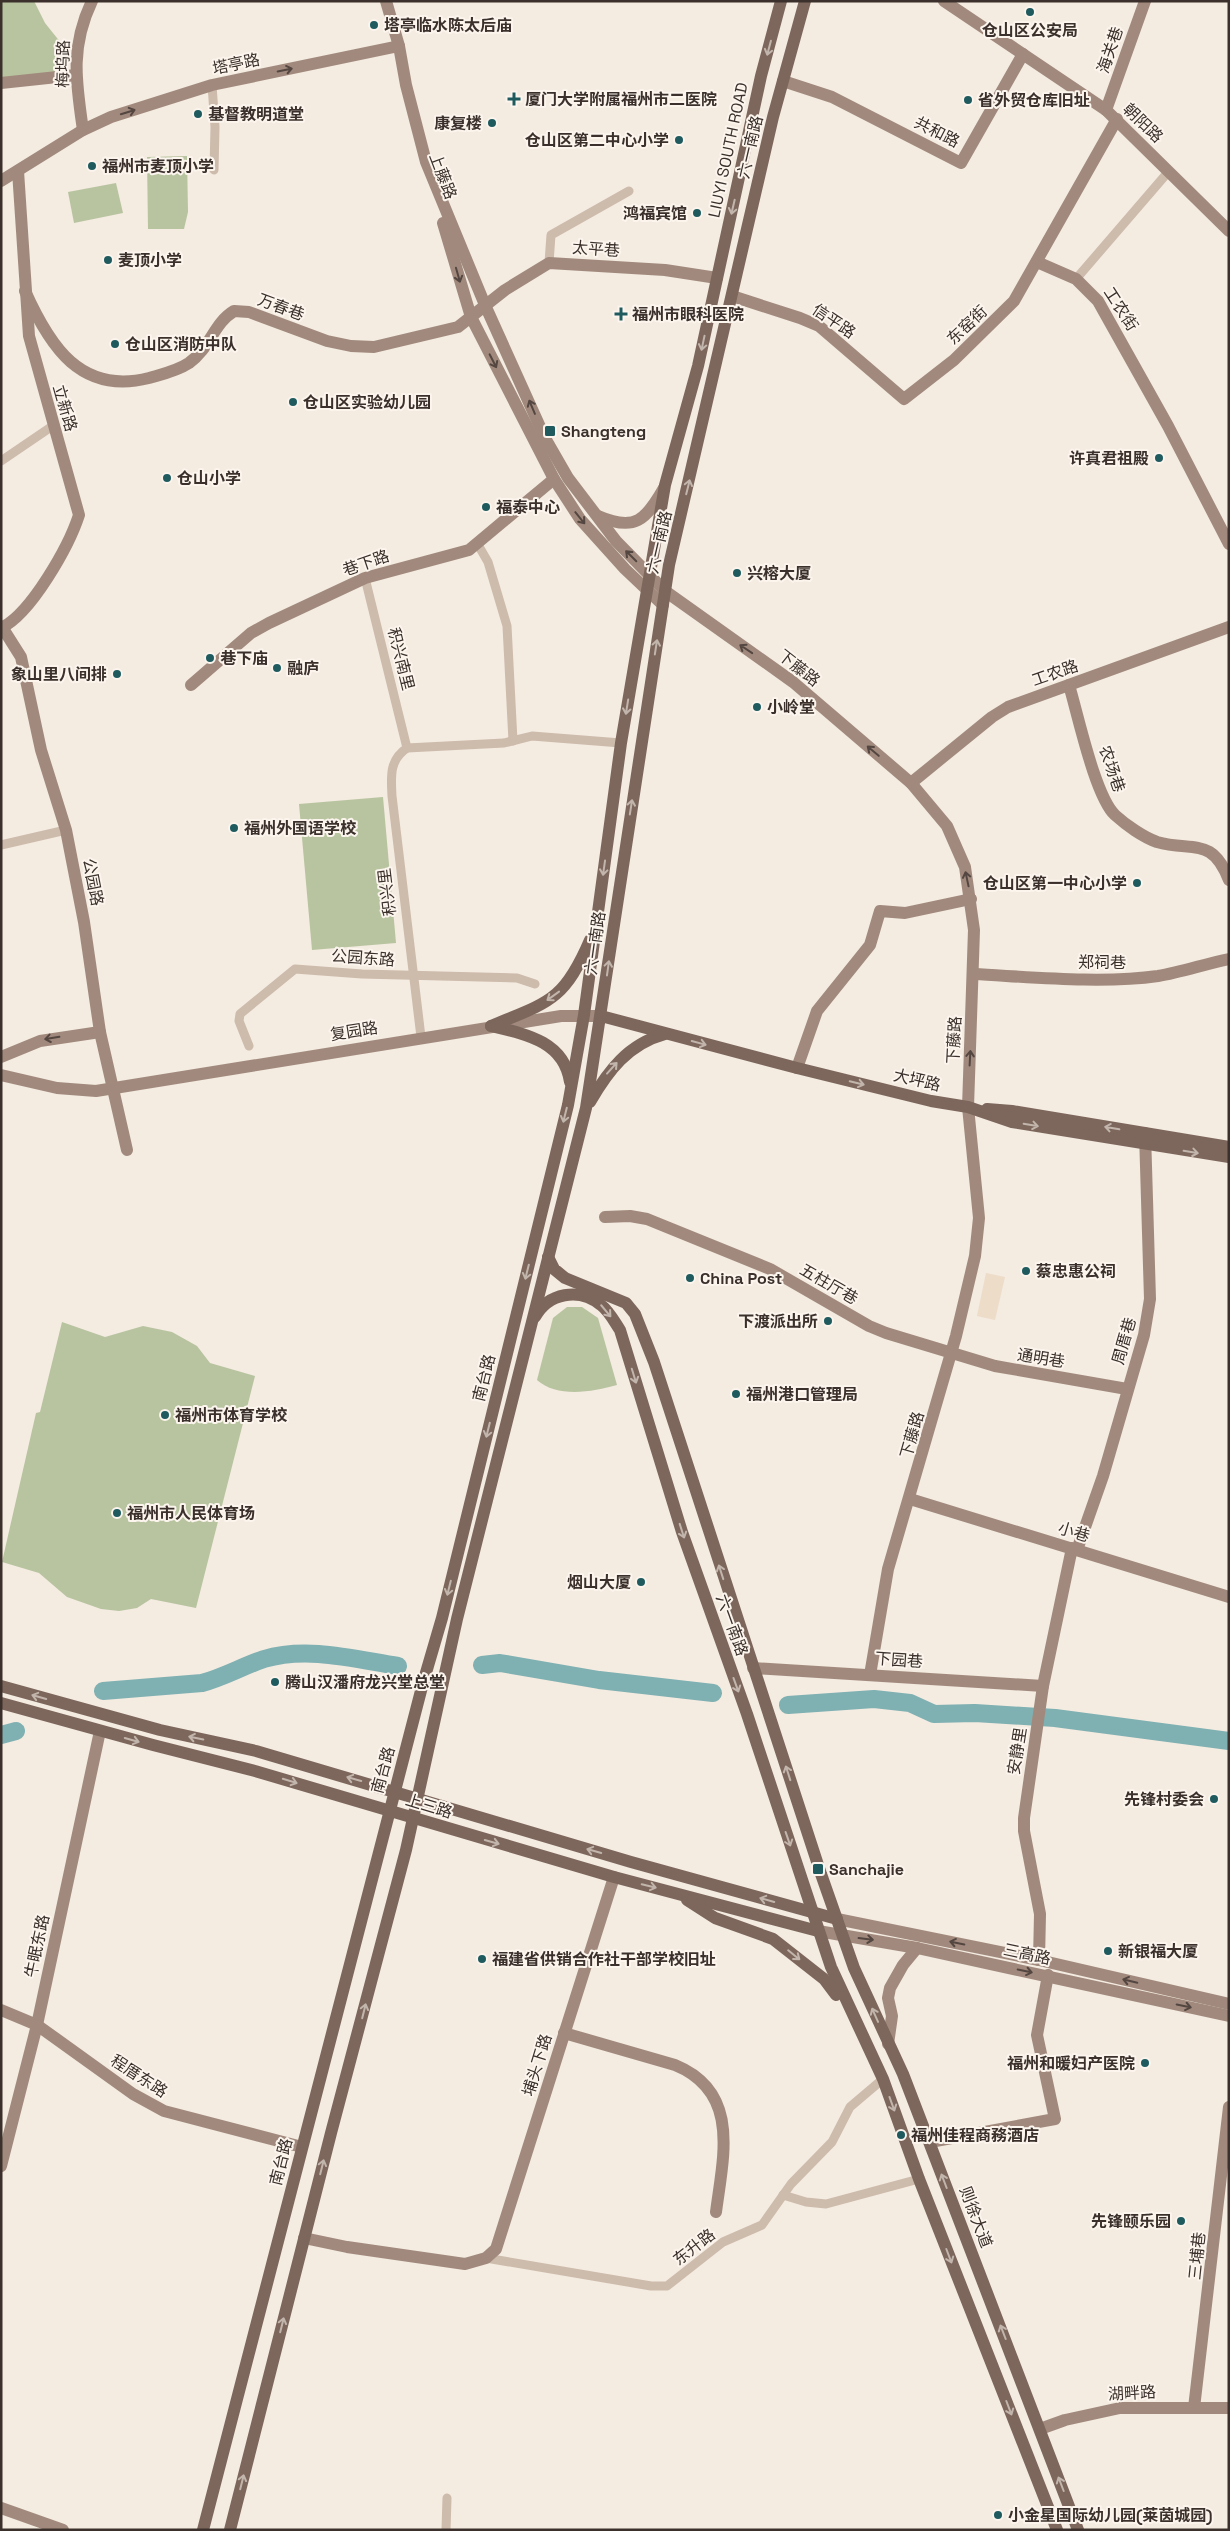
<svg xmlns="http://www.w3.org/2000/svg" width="1230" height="2531" viewBox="0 0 1230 2531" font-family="'Space Grotesk','Noto Sans SC',sans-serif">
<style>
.green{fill:#b8c4a0}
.plaza{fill:#ecdcc8}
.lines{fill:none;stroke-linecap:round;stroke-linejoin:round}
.river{stroke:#7fb0b2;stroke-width:18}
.street{stroke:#cdbbac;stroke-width:9}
.secondary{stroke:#a18a7d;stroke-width:12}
.primary{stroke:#7d675c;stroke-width:12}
.oneway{stroke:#c2b5ac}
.oneway2{stroke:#544640}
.poi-dot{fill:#1f5a5e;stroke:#fbf5ee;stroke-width:2}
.labels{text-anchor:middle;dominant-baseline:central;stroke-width:4;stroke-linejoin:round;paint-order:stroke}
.poi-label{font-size:16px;font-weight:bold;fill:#3b302b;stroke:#fbf5ee;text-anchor:start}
.street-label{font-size:16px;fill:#3b302b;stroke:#fbf5ee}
</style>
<rect width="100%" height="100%" fill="#f4ebe1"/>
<g class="green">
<path d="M1,1H34L45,23L65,48L63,72L1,78Z"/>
<path d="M187,156L188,212L184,229H148L147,157Z"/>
<path d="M116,183L123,213L74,223L68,192Z"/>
<path d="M383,797L396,943L312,950L299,804Z"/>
<path d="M567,1307H582L598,1318L617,1385C592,1392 557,1398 537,1380L553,1318Z"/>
<path d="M62,1322L105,1337L143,1326L172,1332L197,1346L210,1363L255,1376L196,1608L151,1599L137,1608L119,1611L101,1609L67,1597L39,1573L2,1562L36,1413L40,1412Z"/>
</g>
<path class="plaza" d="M986,1273L1005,1277L995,1320L977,1316Z"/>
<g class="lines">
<g class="river">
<path d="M482,1665L500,1663L599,1680L713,1693"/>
<path d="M103,1691L202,1683C224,1677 243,1666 264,1659C307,1646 354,1659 398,1666"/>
<path d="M788,1705L874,1699L910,1703L934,1714L975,1713L1055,1718L1229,1741"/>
<path d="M1,1735L16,1731"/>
</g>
<g class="street">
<path d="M212,85L215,127L214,170"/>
<path d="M549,263L551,235L629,191"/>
<path d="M1076,279L1169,171"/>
<path d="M1,461L54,425"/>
<path d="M477,543L488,562L507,626L513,741"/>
<path d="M365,578L407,748"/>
<path d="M407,748C389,760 391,777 392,796L421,1037"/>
<path d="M407,748L504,743L532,736L621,743"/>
<path d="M1,845L66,830"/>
<path d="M249,1046L239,1021L240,1014L295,969L362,974L517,978L535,984"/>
<path d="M783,2195L806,2202L826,2204L919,2179"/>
<path d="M486,2258L651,2286H667L723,2242L762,2225L791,2184L832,2142L850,2107L883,2079"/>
<path d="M446,2530L447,2498"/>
</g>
<g class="secondary">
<path d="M386,1L399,46L406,85L426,162L485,305L545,438L568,478L616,541L665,591L793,682L911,783L947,826L965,867L974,930L968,1107L979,1218L975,1256L956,1336L888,1569L870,1675"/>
<path d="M944,1L1106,110L1229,231"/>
<path d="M783,81L832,97L961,163L1023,54"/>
<path d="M1,83L76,75"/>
<path d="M1106,110L1145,1"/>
<path d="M83,130C76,82 70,47 92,1"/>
<path d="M1,181L83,130L111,117L212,85L399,46"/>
<path d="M443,223L471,317L554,479L580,519L625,569L663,605"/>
<path d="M1037,262L1076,279L1098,301L1168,426L1229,544"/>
<path d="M25,291C50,347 81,395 149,378C163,374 177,371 189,363C210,348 214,323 234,311L249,312L327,341L351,346L374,347L458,327L505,290L549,263L665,270L717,278"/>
<path d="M732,296L800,318L819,326L904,399L954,360L1014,301L1117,119"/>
<path d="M598,516C635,532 646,520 664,488"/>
<path d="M2,627L21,657L41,750L66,830L84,922L100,1032L127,1150"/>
<path d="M1,628C31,614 69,546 79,515L29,336L18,171"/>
<path d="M191,685L251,633L269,623L365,578L469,550L554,479"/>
<path d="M1069,685C1078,715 1095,796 1115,815C1126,825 1143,837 1157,842C1193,852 1212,836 1229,880"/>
<path d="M911,783L992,717L1008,707L1229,627"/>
<path d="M974,974C1031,977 1102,984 1158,976C1181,972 1205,964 1229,959"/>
<path d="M1,1057L40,1041L100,1032"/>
<path d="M797,1068L817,1011L870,945L880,911L905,913L971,899"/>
<path d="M1,1075L57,1088L96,1091L561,1016H601"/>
<path d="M605,1217L630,1216L647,1219L770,1269L869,1326L886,1333L995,1366L1127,1389"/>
<path d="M910,1499L1229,1597"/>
<path d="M1077,1550L1103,1476L1144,1335L1150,1299L1145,1133"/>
<path d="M753,1668L1043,1686"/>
<path d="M837,1919L1039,1960L1229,2004"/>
<path d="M818,1931L917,1948L1229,2016"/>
<path d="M1039,1960L1040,1914L1024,1831V1818L1043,1686L1072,1548"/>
<path d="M1,2010L37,2025L133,2094L164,2111L302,2147"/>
<path d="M564,2033L675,2065C741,2092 723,2157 716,2212"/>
<path d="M888,2044L892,2016L888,1998L890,1988L903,1965L917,1948"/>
<path d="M930,2142L1055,2119L1037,2035L1048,1975"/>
<path d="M1,2166L37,2025L100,1731"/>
<path d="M304,2238L347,2247L465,2264L486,2258L496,2249L614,1877"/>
<path d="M1194,2408L1229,2107"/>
<path d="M1040,2429L1065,2420L1120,2408H1229"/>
<path d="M1,2508L63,2530"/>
</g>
<g class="primary">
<path d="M601,1016L797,1068L931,1101L968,1107L1012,1122L1229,1157"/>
<path d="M491,1026C549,1002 564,1001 590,940"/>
<path d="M491,1026C525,1034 564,1041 570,1082"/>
<path d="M590,1102C608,1071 628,1044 665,1034"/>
<path d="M987,1109L1012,1111L1229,1147"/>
<path d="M548,1257L554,1269L565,1278L626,1303L635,1314L654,1362L821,1874L854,1968L903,2074L1078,2530"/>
<path d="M535,1317C548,1293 579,1287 601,1305C609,1311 614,1321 620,1330L682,1532L747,1714L831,1967L883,2079L919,2179L1057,2530"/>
<path d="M1,1686L160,1730L256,1751L631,1862L837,1919"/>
<path d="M1,1703L153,1745L255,1771L614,1877L818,1931"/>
<path d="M687,1900L715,1918L773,1939L824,1979L836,1995"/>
<path d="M203,2530L423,1683L442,1618L568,1105L584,1015L621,743L665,485L698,366L761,76L781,1"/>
<path d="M230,2530L331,2133L406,1850L457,1619L586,1108L669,565L773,117L805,1"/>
</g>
</g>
<defs><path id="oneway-shaft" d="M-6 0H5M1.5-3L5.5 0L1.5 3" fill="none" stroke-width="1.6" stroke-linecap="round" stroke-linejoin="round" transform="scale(1.25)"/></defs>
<g class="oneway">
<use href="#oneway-shaft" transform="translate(769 48) rotate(105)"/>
<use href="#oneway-shaft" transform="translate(733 207) rotate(103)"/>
<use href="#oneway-shaft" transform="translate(703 343) rotate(102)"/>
<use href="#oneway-shaft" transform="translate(688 487) rotate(-76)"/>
<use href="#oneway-shaft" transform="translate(656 647) rotate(-81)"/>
<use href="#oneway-shaft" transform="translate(627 707) rotate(99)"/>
<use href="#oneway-shaft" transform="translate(631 807) rotate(-81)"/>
<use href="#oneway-shaft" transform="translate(604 868) rotate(98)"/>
<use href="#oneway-shaft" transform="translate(608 968) rotate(-82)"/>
<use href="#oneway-shaft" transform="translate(553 996) rotate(144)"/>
<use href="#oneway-shaft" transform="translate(699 1043) rotate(15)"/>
<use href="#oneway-shaft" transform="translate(612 1068) rotate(-48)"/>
<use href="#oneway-shaft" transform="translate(857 1083) rotate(14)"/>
<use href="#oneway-shaft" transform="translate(565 1115) rotate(104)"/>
<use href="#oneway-shaft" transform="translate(1031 1125) rotate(10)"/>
<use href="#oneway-shaft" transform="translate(1112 1128) rotate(-170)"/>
<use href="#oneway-shaft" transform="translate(1191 1152) rotate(9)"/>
<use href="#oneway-shaft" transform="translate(527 1272) rotate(104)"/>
<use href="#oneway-shaft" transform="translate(606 1311) rotate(50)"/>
<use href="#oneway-shaft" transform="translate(634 1376) rotate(73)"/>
<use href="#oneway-shaft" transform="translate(488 1430) rotate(104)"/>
<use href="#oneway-shaft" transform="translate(682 1531) rotate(72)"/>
<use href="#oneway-shaft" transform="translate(721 1572) rotate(-108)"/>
<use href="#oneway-shaft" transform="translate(449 1588) rotate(104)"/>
<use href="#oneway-shaft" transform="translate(736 1685) rotate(70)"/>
<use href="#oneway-shaft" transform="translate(39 1697) rotate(-164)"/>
<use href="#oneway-shaft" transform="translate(196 1738) rotate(-168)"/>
<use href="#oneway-shaft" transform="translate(132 1740) rotate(16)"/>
<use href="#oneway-shaft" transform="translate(788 1773) rotate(-108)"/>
<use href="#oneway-shaft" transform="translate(354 1779) rotate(-164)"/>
<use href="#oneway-shaft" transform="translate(290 1781) rotate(17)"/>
<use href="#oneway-shaft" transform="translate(788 1839) rotate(71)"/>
<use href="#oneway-shaft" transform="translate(492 1842) rotate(16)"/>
<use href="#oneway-shaft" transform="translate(594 1851) rotate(-164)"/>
<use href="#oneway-shaft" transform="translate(649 1886) rotate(14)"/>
<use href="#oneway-shaft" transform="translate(767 1900) rotate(-164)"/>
<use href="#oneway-shaft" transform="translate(794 1955) rotate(39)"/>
<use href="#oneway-shaft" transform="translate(364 2011) rotate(-76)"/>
<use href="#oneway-shaft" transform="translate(875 2015) rotate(-114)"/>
<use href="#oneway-shaft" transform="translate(892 2104) rotate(70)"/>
<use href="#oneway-shaft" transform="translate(322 2167) rotate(-76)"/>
<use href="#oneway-shaft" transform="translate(944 2181) rotate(-111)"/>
<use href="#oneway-shaft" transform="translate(949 2256) rotate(69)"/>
<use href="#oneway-shaft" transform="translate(282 2325) rotate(-76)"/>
<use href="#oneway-shaft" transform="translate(1003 2332) rotate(-111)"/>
<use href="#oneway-shaft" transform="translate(1009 2408) rotate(69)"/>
<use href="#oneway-shaft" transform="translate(242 2482) rotate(-76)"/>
<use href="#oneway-shaft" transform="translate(1061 2484) rotate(-111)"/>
</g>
<g class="oneway2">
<use href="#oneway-shaft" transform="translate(285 70) rotate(-12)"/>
<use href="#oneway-shaft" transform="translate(128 112) rotate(-17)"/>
<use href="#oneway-shaft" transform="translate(458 275) rotate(74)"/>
<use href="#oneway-shaft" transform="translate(493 361) rotate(63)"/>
<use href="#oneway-shaft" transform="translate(532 407) rotate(-113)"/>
<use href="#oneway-shaft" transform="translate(580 518) rotate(51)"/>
<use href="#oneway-shaft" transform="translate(631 556) rotate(-135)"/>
<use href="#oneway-shaft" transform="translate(746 649) rotate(-146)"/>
<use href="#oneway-shaft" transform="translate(873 751) rotate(-140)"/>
<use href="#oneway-shaft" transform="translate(967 879) rotate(-102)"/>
<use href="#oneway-shaft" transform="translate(52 1038) rotate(171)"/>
<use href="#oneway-shaft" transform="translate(970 1058) rotate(-87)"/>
<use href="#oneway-shaft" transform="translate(866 1939) rotate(7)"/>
<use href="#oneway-shaft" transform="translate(957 1943) rotate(-168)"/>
<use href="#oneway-shaft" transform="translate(1025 1971) rotate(12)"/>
<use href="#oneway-shaft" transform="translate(1130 1981) rotate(-167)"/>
<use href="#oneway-shaft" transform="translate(1184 2006) rotate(12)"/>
</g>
<g class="poi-dot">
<circle cx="1030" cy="12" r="5"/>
<circle cx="374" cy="25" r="5"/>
<path d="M511.5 91.5h5v5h5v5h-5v5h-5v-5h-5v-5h5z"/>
<circle cx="968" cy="100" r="5"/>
<circle cx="198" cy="114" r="5"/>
<circle cx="492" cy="123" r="5"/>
<circle cx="679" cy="140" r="5"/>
<circle cx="92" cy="166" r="5"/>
<circle cx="697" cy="213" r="5"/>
<circle cx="108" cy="260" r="5"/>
<path d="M618.5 306.5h5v5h5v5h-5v5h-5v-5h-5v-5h5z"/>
<circle cx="115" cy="344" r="5"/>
<circle cx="293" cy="402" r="5"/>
<rect x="544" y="425" width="12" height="12" rx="2.5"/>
<circle cx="1159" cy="458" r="5"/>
<circle cx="167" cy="478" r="5"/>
<circle cx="486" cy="507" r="5"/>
<circle cx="737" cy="573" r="5"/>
<circle cx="210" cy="658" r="5"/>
<circle cx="277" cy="668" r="5"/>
<circle cx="117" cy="674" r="5"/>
<circle cx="757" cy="707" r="5"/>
<circle cx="234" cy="828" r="5"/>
<circle cx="1137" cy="883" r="5"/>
<circle cx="1026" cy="1271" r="5"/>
<circle cx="690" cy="1278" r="5"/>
<circle cx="828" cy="1321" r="5"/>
<circle cx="736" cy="1394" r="5"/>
<circle cx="165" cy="1415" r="5"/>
<circle cx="117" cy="1513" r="5"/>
<circle cx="641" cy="1582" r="5"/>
<circle cx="275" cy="1682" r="5"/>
<circle cx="1214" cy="1799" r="5"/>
<rect x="812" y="1863" width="12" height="12" rx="2.5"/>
<circle cx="1108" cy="1951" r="5"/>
<circle cx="482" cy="1959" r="5"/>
<circle cx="1145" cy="2063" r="5"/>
<circle cx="901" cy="2135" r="5"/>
<circle cx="1181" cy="2221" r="5"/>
<circle cx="998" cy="2515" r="5"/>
</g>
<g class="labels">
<g class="poi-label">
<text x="384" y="25">塔亭临水陈太后庙</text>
<text x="1030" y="30" text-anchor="middle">仓山区公安局</text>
<text x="525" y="99">厦门大学附属福州市二医院</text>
<text x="978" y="100">省外贸仓库旧址</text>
<text x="208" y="114">基督教明道堂</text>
<text x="482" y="123" text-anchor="end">康复楼</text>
<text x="669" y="140" text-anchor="end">仓山区第二中心小学</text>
<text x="102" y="166">福州市麦顶小学</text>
<text x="687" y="213" text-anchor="end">鸿福宾馆</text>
<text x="118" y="260">麦顶小学</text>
<text x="632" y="314">福州市眼科医院</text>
<text x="125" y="344">仓山区消防中队</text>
<text x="303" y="402">仓山区实验幼儿园</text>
<text x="561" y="431">Shangteng</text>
<text x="1149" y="458" text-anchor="end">许真君祖殿</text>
<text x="177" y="478">仓山小学</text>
<text x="496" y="507">福泰中心</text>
<text x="747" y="573">兴榕大厦</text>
<text x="220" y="658">巷下庙</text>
<text x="287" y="668">融庐</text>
<text x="107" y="674" text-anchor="end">象山里八间排</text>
<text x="767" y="707">小岭堂</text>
<text x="244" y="828">福州外国语学校</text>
<text x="1127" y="883" text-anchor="end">仓山区第一中心小学</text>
<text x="1036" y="1271">蔡忠惠公祠</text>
<text x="700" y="1278">China Post</text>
<text x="818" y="1321" text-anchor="end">下渡派出所</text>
<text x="746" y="1394">福州港口管理局</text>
<text x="175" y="1415">福州市体育学校</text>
<text x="127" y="1513">福州市人民体育场</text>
<text x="631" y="1582" text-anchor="end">烟山大厦</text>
<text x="285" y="1682">腾山汉潘府龙兴堂总堂</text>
<text x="1204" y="1799" text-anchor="end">先锋村委会</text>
<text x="829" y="1869">Sanchajie</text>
<text x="1118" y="1951">新银福大厦</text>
<text x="492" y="1959">福建省供销合作社干部学校旧址</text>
<text x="1135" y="2063" text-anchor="end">福州和暖妇产医院</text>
<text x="911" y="2135">福州佳程商務酒店</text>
<text x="1171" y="2221" text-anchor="end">先锋颐乐园</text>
<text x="1008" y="2515">小金星国际幼儿园(莱茵城园)</text>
</g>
<g class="street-label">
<text transform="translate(1110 50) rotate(-71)">海关巷</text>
<text transform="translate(63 64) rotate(-89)">梅坞路</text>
<text transform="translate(236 64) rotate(-12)">塔亭路</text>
<text transform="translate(1143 123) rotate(44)">朝阳路</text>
<text transform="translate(937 132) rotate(27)">共和路</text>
<text transform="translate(750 147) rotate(-77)">六一南路</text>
<text transform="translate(728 150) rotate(-78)">LIUYI SOUTH ROAD</text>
<text transform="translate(443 176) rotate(69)">上藤路</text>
<text transform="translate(596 249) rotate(4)">太平巷</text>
<text transform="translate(281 307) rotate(20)">万春巷</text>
<text transform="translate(1121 309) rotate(57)">工农街</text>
<text transform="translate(834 321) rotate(34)">信平路</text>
<text transform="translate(967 325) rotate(-43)">东窑街</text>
<text transform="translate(65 408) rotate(74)">立新路</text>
<text transform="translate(659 542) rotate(-77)">六一南路</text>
<text transform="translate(366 563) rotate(-19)">巷下路</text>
<text transform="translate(401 659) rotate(76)">积兴南里</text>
<text transform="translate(799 668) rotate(38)">下藤路</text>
<text transform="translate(1055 673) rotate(-19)">工农路</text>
<text transform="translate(1112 769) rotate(71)">农场巷</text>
<text transform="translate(93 882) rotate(79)">公园路</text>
<text transform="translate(387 892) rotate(-97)">积兴里</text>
<text transform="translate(595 943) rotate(-82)">六一南路</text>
<text transform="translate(363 958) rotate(4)">公园东路</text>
<text x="1102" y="962">郑祠巷</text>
<text transform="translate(354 1031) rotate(-9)">复园路</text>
<text transform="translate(954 1040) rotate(-87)">下藤路</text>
<text transform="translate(917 1080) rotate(13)">大坪路</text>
<text transform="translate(829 1284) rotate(30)">五柱厅巷</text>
<text transform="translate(1124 1341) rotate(-74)">周厝巷</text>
<text transform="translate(1041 1358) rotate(9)">通明巷</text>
<text transform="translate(484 1378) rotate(-76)">南台路</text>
<text transform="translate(912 1435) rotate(-74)">下藤路</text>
<text transform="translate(1074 1532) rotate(17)">小巷</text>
<text transform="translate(732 1625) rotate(70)">六一南路</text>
<text transform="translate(899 1660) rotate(4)">下园巷</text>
<text transform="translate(1017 1751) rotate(-81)">安静里</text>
<text transform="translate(383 1770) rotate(-75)">南台路</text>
<text transform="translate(429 1806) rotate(17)">上三路</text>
<text transform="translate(37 1946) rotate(-78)">牛眠东路</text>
<text transform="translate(1027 1954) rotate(12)">三高路</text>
<text transform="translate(537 2065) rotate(-73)">埔头下路</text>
<text transform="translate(139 2076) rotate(33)">程厝东路</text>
<text transform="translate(281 2162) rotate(-76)">南台路</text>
<text transform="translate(976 2217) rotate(69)">则徐大道</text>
<text transform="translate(694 2247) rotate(-38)">东升路</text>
<text transform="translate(1197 2256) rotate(-84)">三埔巷</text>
<text transform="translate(1132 2393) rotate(-3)">湖畔路</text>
</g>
</g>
<rect width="1230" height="2531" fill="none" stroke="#3b302b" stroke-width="5"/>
</svg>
